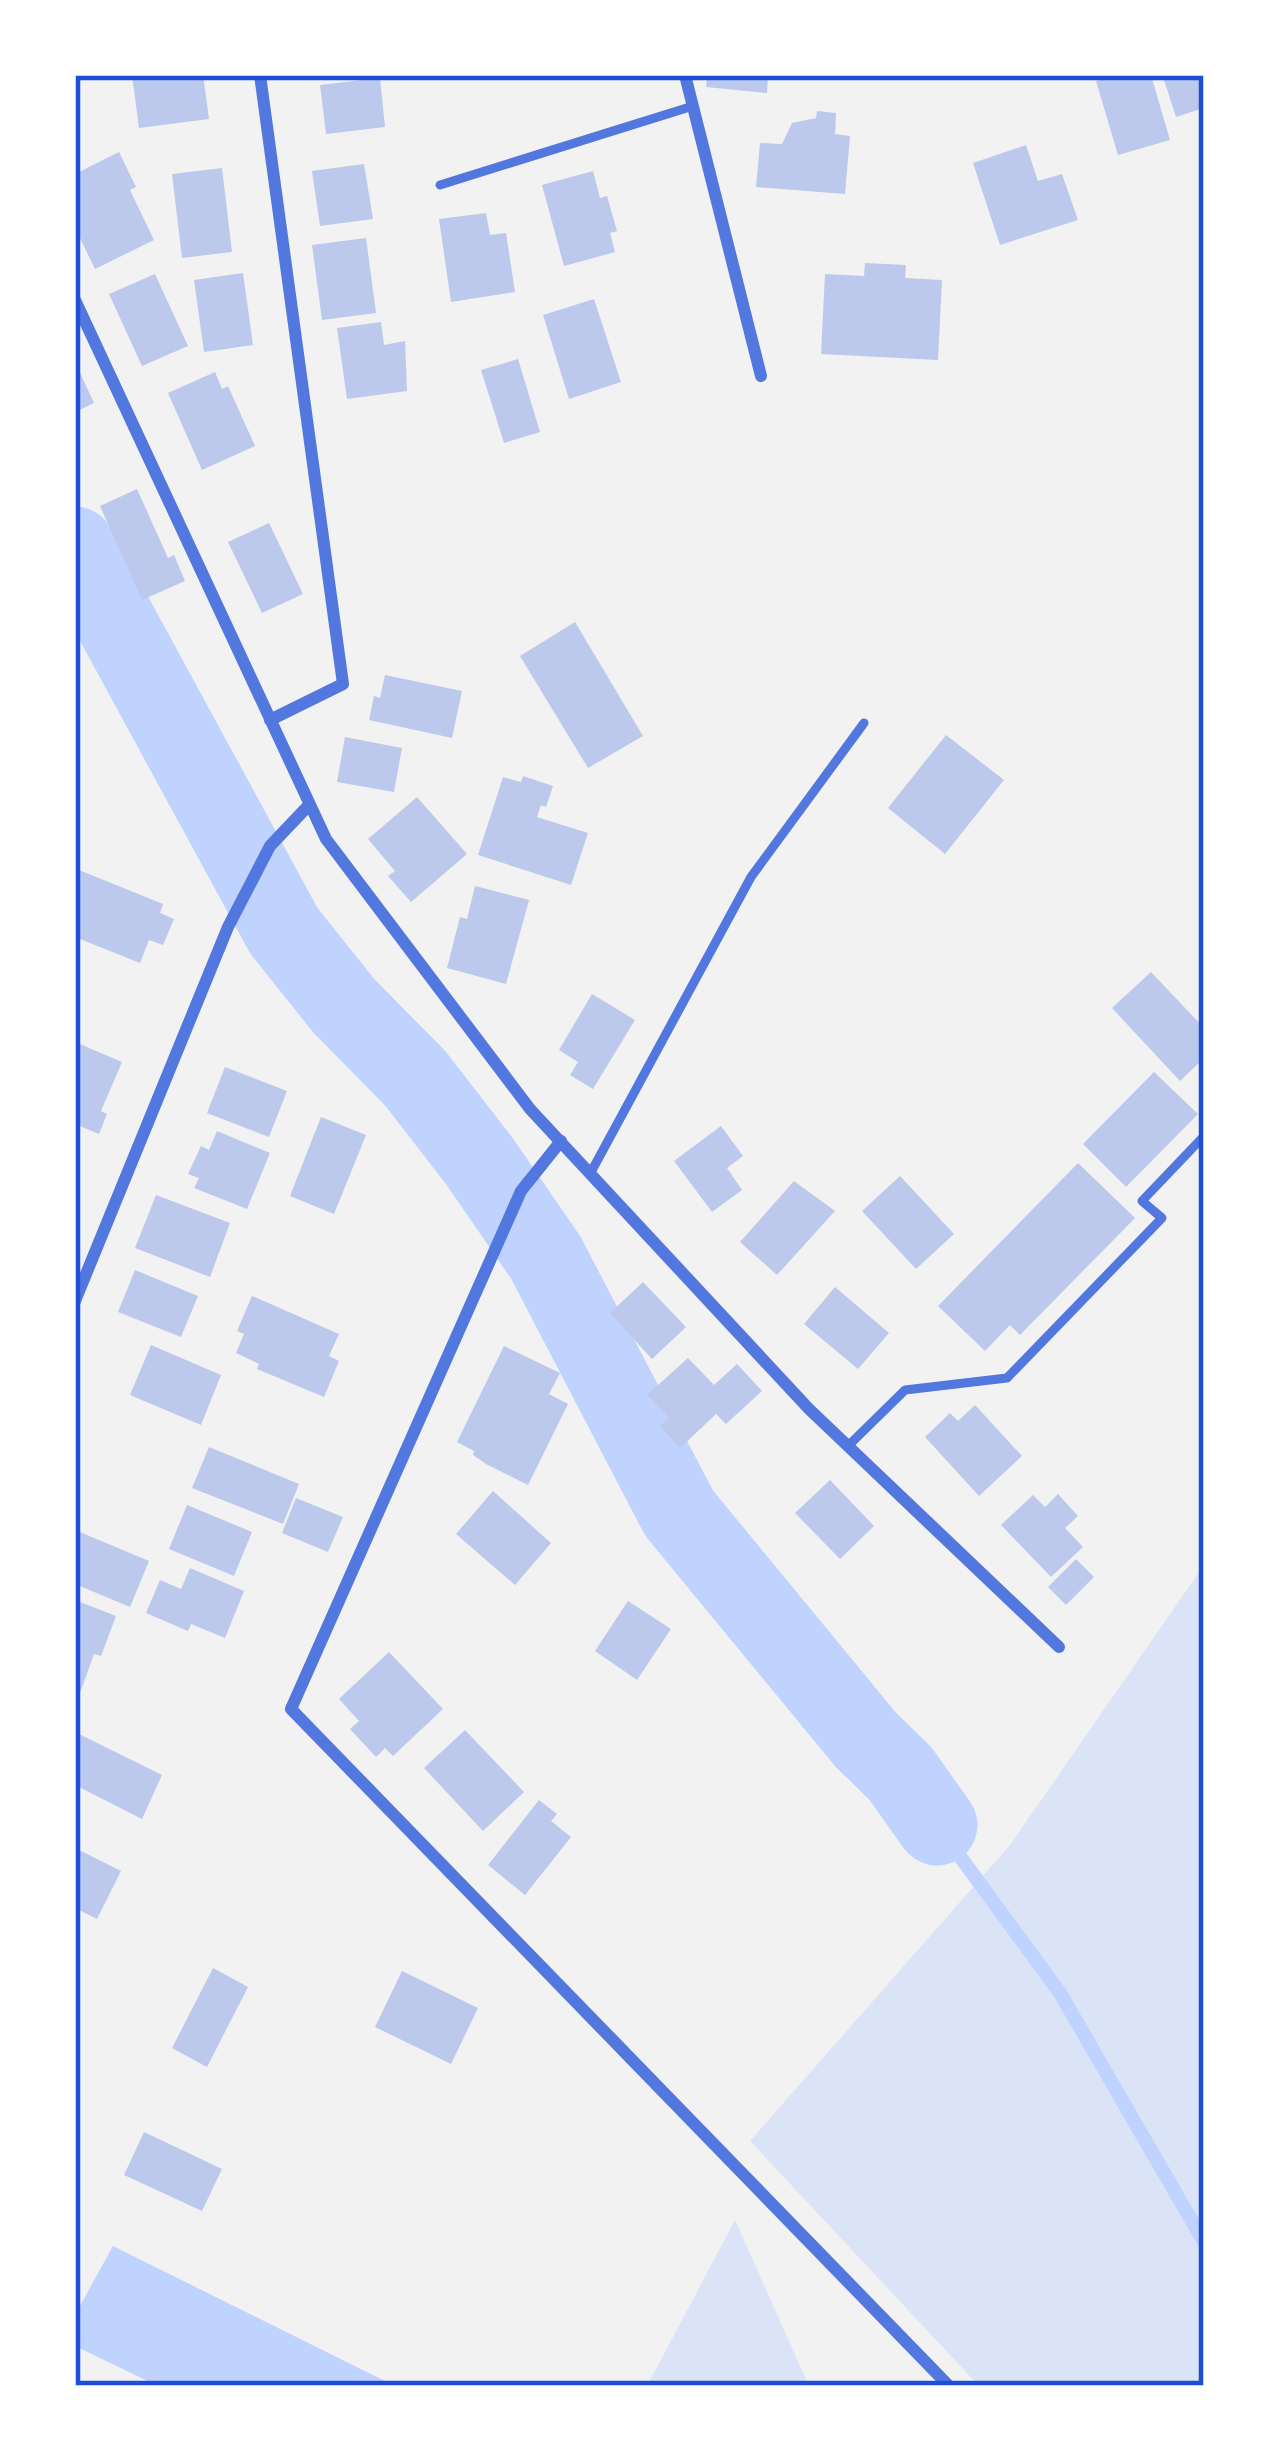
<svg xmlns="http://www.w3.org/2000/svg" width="1279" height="2461" viewBox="0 0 1279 2461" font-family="'Sofia Sans Condensed',sans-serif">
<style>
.green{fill:#dbe4f7}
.water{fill:#bfd3fe}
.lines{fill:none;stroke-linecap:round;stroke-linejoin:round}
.stream{stroke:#bfd3fe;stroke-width:14}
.river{stroke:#bfd3fe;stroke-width:81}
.building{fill:#bdc9ec}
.service{stroke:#5277de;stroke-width:9}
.minor{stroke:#5277de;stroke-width:12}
.neatline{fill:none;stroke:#1d4ed8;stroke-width:4.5}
</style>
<rect width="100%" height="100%" fill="#f2f2f2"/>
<g class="green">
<path d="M1204,1565V2386H979L750,2141L1010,1845Z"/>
<path d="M735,2220L809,2386H647Z"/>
</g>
<path class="water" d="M113,2246L395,2386H158L75,2346V2315Z"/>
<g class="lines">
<path class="stream" d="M937,1825L1060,1993L1204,2242"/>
<path class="river" d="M75,547L284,931L344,1006L415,1078L480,1162L546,1258L679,1513L866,1740L900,1773L937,1825"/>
</g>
<g class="building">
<path d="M132,75H203L209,119L139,128Z"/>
<path d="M707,75H768L767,93L706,87Z"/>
<path d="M1118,75H1151L1170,140L1118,155L1096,81Z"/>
<path d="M1178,75H1204V108L1176,117L1164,80Z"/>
<path d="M380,78L385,127L326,134L320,85Z"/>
<path d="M817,111L836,113L835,134L850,136L845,194L756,187L760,143L782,144L792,123L816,118Z"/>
<path d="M1026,145L1038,181L1062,174L1078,220L1000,245L973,163Z"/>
<path d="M119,152L136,187L130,190L154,240L95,269L75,228V174Z"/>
<path d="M364,164L373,219L320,226L312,171Z"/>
<path d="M222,168L232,252L182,258L172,174Z"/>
<path d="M593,171L600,198L607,196L617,231L610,233L615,252L564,266L542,185Z"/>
<path d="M486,213L490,235L506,233L515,292L451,302L439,219Z"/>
<path d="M366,238L376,313L322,320L312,245Z"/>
<path d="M865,263L906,265L905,278L942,280L938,360L821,354L825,274L864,276Z"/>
<path d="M243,273L253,345L204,352L194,280Z"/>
<path d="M155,274L188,346L142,366L109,294Z"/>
<path d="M594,299L621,382L569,399L543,315Z"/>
<path d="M381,322L384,345L405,341L407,391L347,399L337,328Z"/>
<path d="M518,359L540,432L504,443L481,370Z"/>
<path d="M75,362L94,403L75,412Z"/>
<path d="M215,372L222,389L228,386L255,446L202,470L168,393Z"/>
<path d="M137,489L168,558L174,555L185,581L142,600L100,506Z"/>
<path d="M269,523L303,594L262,613L228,542Z"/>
<path d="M575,622L643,736L588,768L520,656Z"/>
<path d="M385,675L462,691L452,738L369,720L374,696L380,698Z"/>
<path d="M946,735L1004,780L945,854L888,808Z"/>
<path d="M345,737L402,748L394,792L337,782Z"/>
<path d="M523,776L553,786L546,807L541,805L537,817L588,833L571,885L478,855L503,777L521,782Z"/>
<path d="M417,797L467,854L411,902L388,876L395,871L368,839Z"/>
<path d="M75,834L80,845L79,870L163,904L160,913L174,919L163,945L149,940L140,963L75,937Z"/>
<path d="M475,886L529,900L506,984L447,968L460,917L467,919Z"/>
<path d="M1151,972L1204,1028V1058L1180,1081L1112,1008Z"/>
<path d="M592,994L635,1020L593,1089L570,1075L578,1062L559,1050Z"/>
<path d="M75,1042L122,1062L101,1111L107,1114L99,1134L75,1124Z"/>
<path d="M225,1067L287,1091L269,1137L207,1113Z"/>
<path d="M1154,1072L1198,1114L1126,1187L1083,1144Z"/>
<path d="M321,1117L366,1135L334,1214L290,1196Z"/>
<path d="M721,1126L743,1156L727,1168L742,1190L712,1212L674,1161Z"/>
<path d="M217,1131L270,1153L247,1209L194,1188L199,1178L188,1174L201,1146L209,1150Z"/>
<path d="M1078,1163L1135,1218L1020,1335L1010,1325L985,1351L938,1306Z"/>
<path d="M900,1176L954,1234L916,1269L862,1211Z"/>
<path d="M794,1181L835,1211L777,1275L740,1242Z"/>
<path d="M156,1195L230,1223L210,1277L135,1248Z"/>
<path d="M135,1270L198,1296L181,1337L118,1312Z"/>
<path d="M643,1282L686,1327L652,1359L610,1313Z"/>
<path d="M835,1287L889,1333L858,1369L804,1324Z"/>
<path d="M252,1296L339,1334L329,1356L339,1361L324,1397L257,1369L259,1364L236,1353L244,1334L237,1331Z"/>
<path d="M151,1345L221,1375L201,1425L130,1395Z"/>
<path d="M504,1346L560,1373L549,1394L568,1404L528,1485L486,1464L473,1455L474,1451L457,1442Z"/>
<path d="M688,1358L714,1385L737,1364L762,1391L726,1424L716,1414L680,1448L660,1426L669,1418L647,1395Z"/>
<path d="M975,1405L1022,1456L979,1496L925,1437L950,1413L958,1421Z"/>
<path d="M209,1447L299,1484L283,1524L192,1488Z"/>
<path d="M830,1480L874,1526L840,1559L795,1513Z"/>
<path d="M493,1491L551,1543L515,1585L456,1534Z"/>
<path d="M1058,1494L1078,1516L1065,1528L1083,1547L1051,1577L1001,1525L1033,1495L1045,1507Z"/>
<path d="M296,1498L343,1517L328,1552L282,1533Z"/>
<path d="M187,1505L252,1532L234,1576L169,1549Z"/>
<path d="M75,1530L149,1561L130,1607L75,1584Z"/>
<path d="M1076,1559L1094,1577L1066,1605L1048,1587Z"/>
<path d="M190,1568L244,1591L225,1638L191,1624L188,1631L146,1613L160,1580L181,1589Z"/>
<path d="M75,1600L116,1616L101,1656L94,1654L80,1693L75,1691Z"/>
<path d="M628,1601L671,1629L637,1680L595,1651Z"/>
<path d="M389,1652L443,1709L393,1756L385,1748L376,1757L350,1729L359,1721L339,1699Z"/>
<path d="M465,1730L524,1792L483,1831L424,1768Z"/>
<path d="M75,1732L162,1775L142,1819L75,1785Z"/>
<path d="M539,1800L557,1814L551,1821L571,1837L525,1895L488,1865Z"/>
<path d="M75,1848L121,1871L97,1919L75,1908Z"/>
<path d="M213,1968L248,1987L207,2067L172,2048Z"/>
<path d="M402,1971L478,2008L451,2064L375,2027Z"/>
<path d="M144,2132L222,2169L202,2211L124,2175Z"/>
</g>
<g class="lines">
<g class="service">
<path d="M440,185L693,106"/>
<path d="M590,1174L751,877L864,723"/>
<path d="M848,1446L905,1390L1007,1378L1162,1218L1142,1201L1204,1136"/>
</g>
<g class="minor">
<path d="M260,75L343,684L270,720"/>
<path d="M685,75L761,376"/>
<path d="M75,300L326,839L530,1109L809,1409L1059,1647"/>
<path d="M561,1141L521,1191L291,1709L949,2386"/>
<path d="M75,1301L228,927L270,846L309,805"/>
</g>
</g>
<rect width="1279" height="2461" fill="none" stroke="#ffffff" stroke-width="156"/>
<rect x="78" y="78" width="1123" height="2305" class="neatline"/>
</svg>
